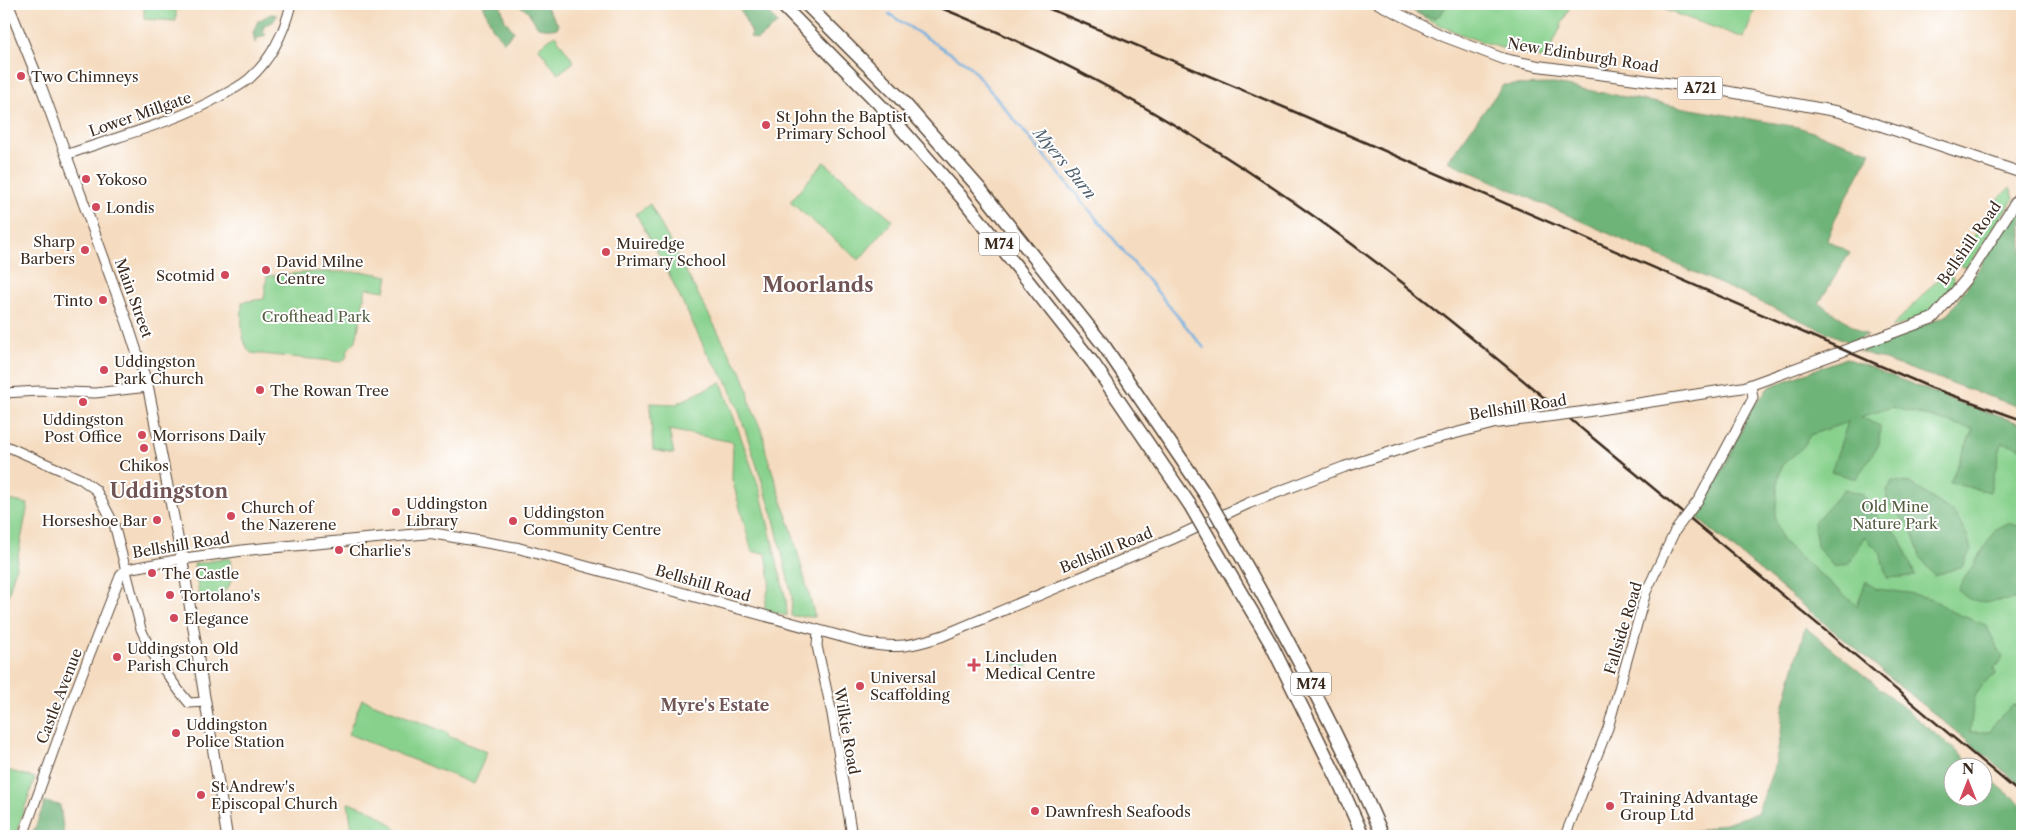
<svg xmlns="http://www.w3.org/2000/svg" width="2026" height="840" viewBox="0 0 2026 840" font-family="'Libre Caslon Text',serif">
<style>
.green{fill:#88d18d;stroke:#627e56}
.forest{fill:#6eb378;stroke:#546e4b}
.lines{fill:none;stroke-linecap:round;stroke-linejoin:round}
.stream{stroke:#6caee0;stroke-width:2.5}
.minor-casing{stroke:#574536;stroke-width:11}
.major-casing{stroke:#574536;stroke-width:12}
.highway-casing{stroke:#574536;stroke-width:15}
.minor{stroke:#fff;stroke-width:9}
.major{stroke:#fff;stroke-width:10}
.highway{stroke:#fff;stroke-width:12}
.rail{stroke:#3b2a1e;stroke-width:2.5}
.minor-bridge-casing{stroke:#574536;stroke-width:11;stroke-linecap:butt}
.major-bridge-casing{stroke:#574536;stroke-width:12;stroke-linecap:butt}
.highway-bridge-casing{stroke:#574536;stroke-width:15;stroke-linecap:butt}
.minor-bridge{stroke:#fff;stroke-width:9}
.major-bridge{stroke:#fff;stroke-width:10}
.highway-bridge{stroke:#fff;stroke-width:12}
.poi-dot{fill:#d1495b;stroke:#fff;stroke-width:2}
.labels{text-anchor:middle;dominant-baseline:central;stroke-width:4;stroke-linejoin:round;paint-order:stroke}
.shield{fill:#fff;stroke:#766a62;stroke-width:1}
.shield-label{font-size:14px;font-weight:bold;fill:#3b2a1e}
.street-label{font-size:15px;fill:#3b2a1e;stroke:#fff}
.poi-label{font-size:15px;fill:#3b2a1e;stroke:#fff;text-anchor:start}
.park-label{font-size:15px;fill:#525c3f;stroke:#fff}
.water-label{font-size:16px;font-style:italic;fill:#4f5f6c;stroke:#fff}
.neighbourhood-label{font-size:16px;font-weight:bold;fill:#715454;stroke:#fff}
.district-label{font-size:20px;font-weight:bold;fill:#715454;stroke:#fff}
</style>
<rect width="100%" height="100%" fill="#fff"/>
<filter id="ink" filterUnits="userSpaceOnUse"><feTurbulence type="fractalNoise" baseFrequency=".02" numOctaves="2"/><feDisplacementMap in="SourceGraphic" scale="10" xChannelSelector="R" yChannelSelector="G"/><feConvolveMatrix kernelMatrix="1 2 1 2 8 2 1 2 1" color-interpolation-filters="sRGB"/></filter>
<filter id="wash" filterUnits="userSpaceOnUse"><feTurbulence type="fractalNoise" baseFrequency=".0096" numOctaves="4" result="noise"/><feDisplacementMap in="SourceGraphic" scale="20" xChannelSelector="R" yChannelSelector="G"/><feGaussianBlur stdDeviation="1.12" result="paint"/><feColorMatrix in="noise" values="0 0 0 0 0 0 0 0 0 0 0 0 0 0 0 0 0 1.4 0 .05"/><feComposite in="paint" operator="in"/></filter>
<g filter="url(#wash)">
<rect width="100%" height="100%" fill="#f5dcc0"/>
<g class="green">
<path d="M144,4L176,6V21L144,19Z"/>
<path d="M1410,4H1571L1546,59C1496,48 1453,35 1408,8Z"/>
<path d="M1668,4H1757L1744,38L1665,10Z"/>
<path d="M555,35L574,62L558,74L538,47Z"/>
<path d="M824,162L893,220L859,260L790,202Z"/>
<path d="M2010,187L2014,198L1973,259L1967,266L1962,267L1952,258L1975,235L1999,198Z"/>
<path d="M650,204L734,362L741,371L748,390L750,404L763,434L766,452L792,532L815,617L791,616L792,596L773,515L738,408L727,382L707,353L666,268L636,214Z"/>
<path d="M1946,271C1949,273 1953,276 1954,280C1957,288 1937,309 1929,314C1918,320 1904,324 1891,328Z"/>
<path d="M316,272H366L388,276L385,291L366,288L356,341L348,349L346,358L341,362L251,353C239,340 242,319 242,302L264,299L267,276Z"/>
<path d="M1846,358L1965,405L2022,424V786L1698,519L1751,409L1769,387Z"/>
<path d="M721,382L760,490L786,600L787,616L764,609L770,581L766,553L752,552L732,479L733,442L669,430L674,454L653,450L650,403L676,404Z"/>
<path d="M4,499L28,504L16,566L4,610Z"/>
<path d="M230,558C234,591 230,590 200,601L194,564Z"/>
<path d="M1024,652L1029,665L1020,673L1012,658Z"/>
<path d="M362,699L448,733V736L487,752L474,784L348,734Z"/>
<path d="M4,769L35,778L15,836H4Z"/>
<path d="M348,803C371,807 387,820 403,836H353Z"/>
</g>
<g class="forest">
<path d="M483,4H500L505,20L514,32L504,42L492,27Z"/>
<path d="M516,4H544L558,24V28L552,29L538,27L527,10Z"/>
<path d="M737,4H759L778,23L757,40L750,37L752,33Z"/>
<path d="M1411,4H1447L1442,13L1435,18L1425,16L1409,8Z"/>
<path d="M271,14L277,15L273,22L264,25L263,31L266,35L258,38L255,43L253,32L258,21Z"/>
<path d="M1555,84L1685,108L1798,127L1871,152L1835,219L1827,240L1850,252L1819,303L1867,335L1851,343L1448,161L1503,85Z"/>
<path d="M2022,203V408L1859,351L1948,315Z"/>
<path d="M1846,358L1965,405L2022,424V448L2002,442L1990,492L1950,483L1973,429L1892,407L1861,417L1880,426L1879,444L1856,479L1831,472L1848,422L1810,435L1803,447L1782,465L1778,480L1775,519L1783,542L1857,606L1866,581L1876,589L1909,593L1933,599L1950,611L1986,625L2003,658L1994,668L1996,675C1970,688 1974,706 1970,732H1990L1997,720L2013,705L2022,706V786L1698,519L1733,451L1751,409L1769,387Z"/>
<path d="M1892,481L1910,483L1954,513L1967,535L1971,550L1962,566L1934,576L1920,556L1911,528L1887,502V491Z"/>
<path d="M1844,489L1862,494L1878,516L1901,539L1915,576L1887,578L1880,552L1864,537L1849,564L1834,567L1817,546L1814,523Z"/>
<path d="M2008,523L2022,527V598C2001,600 1971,609 1958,589L1996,529Z"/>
<path d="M1805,627L1976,767L1954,768V798H1984V774L2022,805V836H1683L1757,813L1775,765L1781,733L1783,708Z"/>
<path d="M45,802L60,805L64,836H32Z"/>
</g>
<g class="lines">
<path class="stream" d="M889,14L969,65L1204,348"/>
</g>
</g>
<g filter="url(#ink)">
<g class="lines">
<defs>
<g id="minor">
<path d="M66,155C117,136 172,124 219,97C229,92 240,86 249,79C272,59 284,33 291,4"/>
<path d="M4,393L39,391L95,393L148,387"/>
<path d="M4,445L81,479L96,490L114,524L141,629L152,653L180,692L189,703L206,702"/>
<path d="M1699,499L1753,398L1751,385"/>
<path d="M818,631L817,646L832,714L852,836"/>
<path d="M23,836L70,705L121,574L127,569L181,559"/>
<path d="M1565,836L1608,728L1646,592L1675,531"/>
</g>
<g id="major">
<path d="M8,4L42,89L127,322L148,387L184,570L227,836"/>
<path d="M1379,4L1443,36L1504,59L1538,66L1719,90L1840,112L2022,173"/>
<path d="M1583,412L1745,387L1933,318L1967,278L2022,192"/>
<path d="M181,559L246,550L431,533L518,548L865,643C897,649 912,646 942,636L1172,539L1249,503L1344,467L1429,440L1495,423"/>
</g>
<g id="highway">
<path d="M781,4L885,110L963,199L1093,363L1190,505"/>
<path d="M806,4L898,96L980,189L1105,347L1207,497"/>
<path d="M1230,537C1286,634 1338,733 1383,836"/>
<path d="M1213,545L1271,644L1338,780L1363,836"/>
</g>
</defs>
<use href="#minor" class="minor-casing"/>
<use href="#major" class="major-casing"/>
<use href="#highway" class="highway-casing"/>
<use href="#minor" class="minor"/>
<use href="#major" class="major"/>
<use href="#highway" class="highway"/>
<g class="rail">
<path d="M931,4C1091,67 1241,159 1377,263C1449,318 1518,376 1588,434C1733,553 1878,674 2022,795"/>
<path d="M1038,4L1288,109L1883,367L1932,388L2022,420"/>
</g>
<defs>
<path id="minor-bridge" d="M1675,531L1699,499"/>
<path id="major-bridge" d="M1495,423L1583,412"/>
<g id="highway-bridge">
<path d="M1207,497L1230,537"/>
<path d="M1190,505L1213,545"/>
</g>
</defs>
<use href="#minor-bridge" class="minor-bridge-casing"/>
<use href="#major-bridge" class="major-bridge-casing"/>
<use href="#highway-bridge" class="highway-bridge-casing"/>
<use href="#minor-bridge" class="minor-bridge"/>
<use href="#major-bridge" class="major-bridge"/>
<use href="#highway-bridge" class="highway-bridge"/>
</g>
</g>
<g class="poi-dot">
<circle cx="21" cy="76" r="5"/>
<circle cx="766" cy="125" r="5"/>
<circle cx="86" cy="179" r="5"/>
<circle cx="96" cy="207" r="5"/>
<circle cx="85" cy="250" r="5"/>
<circle cx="606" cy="252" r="5"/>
<circle cx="266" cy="270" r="5"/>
<circle cx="225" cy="275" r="5"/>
<circle cx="103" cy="300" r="5"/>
<circle cx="104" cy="370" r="5"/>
<circle cx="260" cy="390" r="5"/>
<circle cx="83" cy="402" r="5"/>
<circle cx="142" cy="435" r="5"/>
<circle cx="144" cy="448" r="5"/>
<circle cx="396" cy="512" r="5"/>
<circle cx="231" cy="516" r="5"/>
<circle cx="157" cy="520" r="5"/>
<circle cx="513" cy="521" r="5"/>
<circle cx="339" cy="550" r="5"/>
<circle cx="152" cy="573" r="5"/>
<circle cx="170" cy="595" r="5"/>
<circle cx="174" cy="618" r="5"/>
<circle cx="117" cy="657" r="5"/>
<path d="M971.5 657.5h5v5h5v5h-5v5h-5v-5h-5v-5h5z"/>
<circle cx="860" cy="686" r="5"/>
<circle cx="176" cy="733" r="5"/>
<circle cx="201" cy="795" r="5"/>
<circle cx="1610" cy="806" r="5"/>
<circle cx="1035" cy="811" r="5"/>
</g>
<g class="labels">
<g class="shield">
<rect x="1677.5" y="76.5" width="45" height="23" rx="4"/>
<rect x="979" y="232.5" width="40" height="23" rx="4"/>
<rect x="1291" y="672.5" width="40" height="23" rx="4"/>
</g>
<g class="shield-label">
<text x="1700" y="88">A721</text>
<text x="999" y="244">M74</text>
<text x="1311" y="684">M74</text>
</g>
<g class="street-label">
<text transform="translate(1583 55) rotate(9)">New Edinburgh Road</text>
<text transform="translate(140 114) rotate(-19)">Lower Millgate</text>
<text transform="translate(1969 243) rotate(-55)">Bellshill Road</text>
<text transform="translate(134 298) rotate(70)">Main Street</text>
<text transform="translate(1518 407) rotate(-9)">Bellshill Road</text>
<text transform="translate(181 545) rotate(-9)">Bellshill Road</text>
<text transform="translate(1106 550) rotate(-22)">Bellshill Road</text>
<text transform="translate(703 583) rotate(16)">Bellshill Road</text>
<text transform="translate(1623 628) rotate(-73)">Fallside Road</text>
<text transform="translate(59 696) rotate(-69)">Castle Avenue</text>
<text transform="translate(847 731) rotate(80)">Wilkie Road</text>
</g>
<g class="poi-label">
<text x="31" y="76">Two Chimneys</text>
<text x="776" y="116">St John the Baptist<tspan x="776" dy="17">Primary School</tspan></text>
<text x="96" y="179">Yokoso</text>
<text x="106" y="207">Londis</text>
<text x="75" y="241" text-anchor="end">Sharp<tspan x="75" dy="17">Barbers</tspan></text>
<text x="616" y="243">Muiredge<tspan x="616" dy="17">Primary School</tspan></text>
<text x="276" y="261">David Milne<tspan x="276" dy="17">Centre</tspan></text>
<text x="215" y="275" text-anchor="end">Scotmid</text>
<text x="93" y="300" text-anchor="end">Tinto</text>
<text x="114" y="361">Uddingston<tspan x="114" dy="17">Park Church</tspan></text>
<text x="270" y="390">The Rowan Tree</text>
<text x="83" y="419" text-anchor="middle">Uddingston<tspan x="83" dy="17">Post Office</tspan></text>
<text x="152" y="435">Morrisons Daily</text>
<text x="144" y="465" text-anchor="middle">Chikos</text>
<text x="406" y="503">Uddingston<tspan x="406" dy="17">Library</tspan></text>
<text x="241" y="507">Church of<tspan x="241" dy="17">the Nazerene</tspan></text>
<text x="523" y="512">Uddingston<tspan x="523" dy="17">Community Centre</tspan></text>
<text x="147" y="520" text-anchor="end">Horseshoe Bar</text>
<text x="349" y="550">Charlie's</text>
<text x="162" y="573">The Castle</text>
<text x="180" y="595">Tortolano's</text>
<text x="184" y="618">Elegance</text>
<text x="127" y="648">Uddingston Old<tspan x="127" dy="17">Parish Church</tspan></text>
<text x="985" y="656">Lincluden<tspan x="985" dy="17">Medical Centre</tspan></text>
<text x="870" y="677">Universal<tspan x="870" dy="17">Scaffolding</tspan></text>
<text x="186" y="724">Uddingston<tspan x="186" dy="17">Police Station</tspan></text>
<text x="211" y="786">St Andrew's<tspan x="211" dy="17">Episcopal Church</tspan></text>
<text x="1620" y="797">Training Advantage<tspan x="1620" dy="17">Group Ltd</tspan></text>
<text x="1045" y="811">Dawnfresh Seafoods</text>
</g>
<g class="park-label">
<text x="316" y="316">Crofthead Park</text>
<text x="1895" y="506">Old Mine<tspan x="1895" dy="17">Nature Park</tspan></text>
</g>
<g class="water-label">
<text transform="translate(1065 163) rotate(50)">Myers Burn</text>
</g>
<g class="neighbourhood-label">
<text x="715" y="705">Myre's Estate</text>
</g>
<g class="district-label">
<text x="818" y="285">Moorlands</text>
<text x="169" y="491">Uddingston</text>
</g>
</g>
<rect width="2026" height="840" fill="none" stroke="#fff" stroke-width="20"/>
<g transform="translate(1968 782)"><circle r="24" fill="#ffffff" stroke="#b1aaa5"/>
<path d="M0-4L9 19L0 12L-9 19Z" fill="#d1495b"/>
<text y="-8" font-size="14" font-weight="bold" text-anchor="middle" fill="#3b2a1e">N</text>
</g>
</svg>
